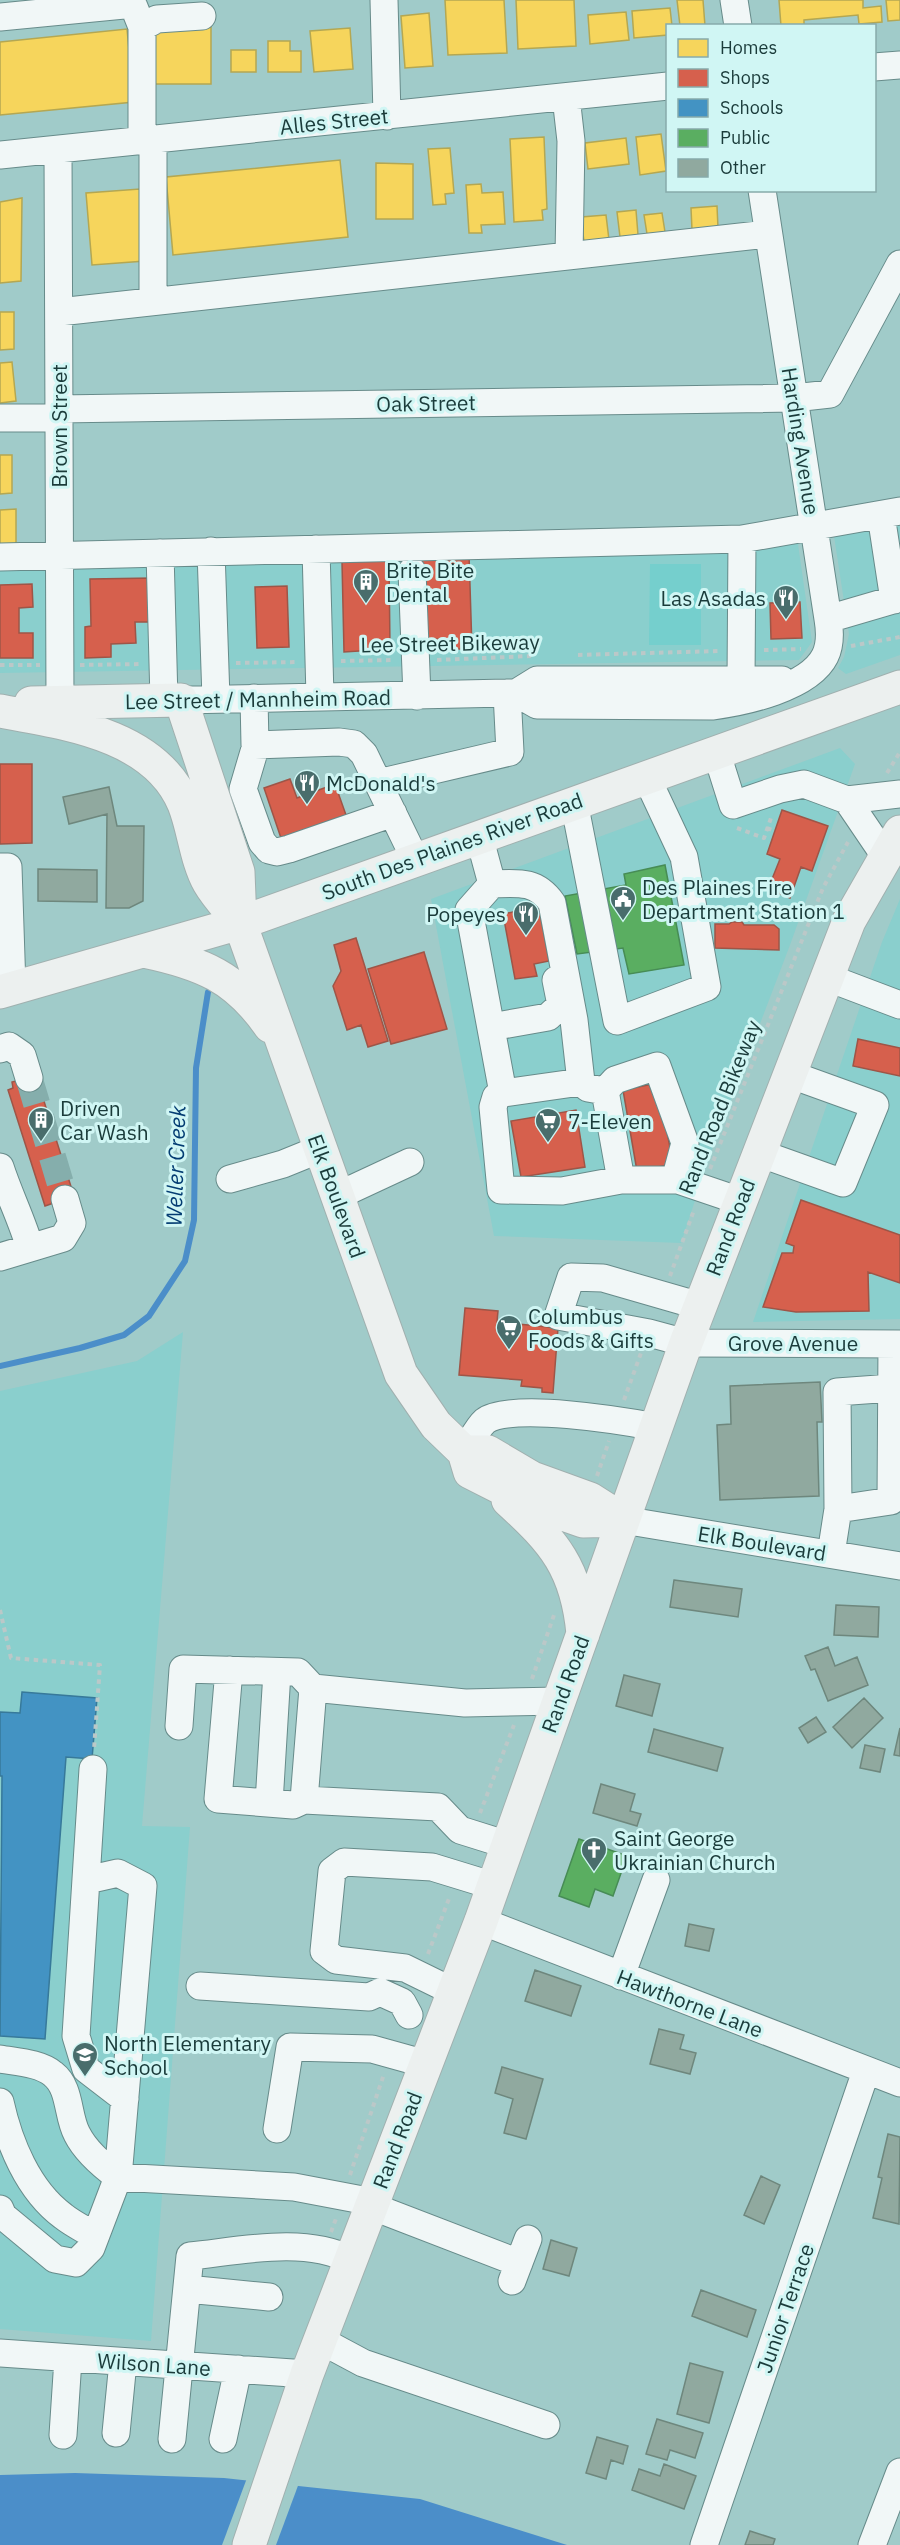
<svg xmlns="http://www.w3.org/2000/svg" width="900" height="2545" font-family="'IBM Plex Sans',sans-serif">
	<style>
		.built { fill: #8acfcd }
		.green { fill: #75cfcd }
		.water { fill: #4b8ec9 }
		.pier { fill: #a0cbc9 }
		.homes { fill: #f6d55c; stroke: #b4a752; stroke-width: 1.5 }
		.shops { fill: #d6604d; stroke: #9e5547; stroke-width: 1.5 }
		.schools { fill: #4393c3; stroke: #37799a; stroke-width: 1.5 }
		.public { fill: #5aae61; stroke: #478c55; stroke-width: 1.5 }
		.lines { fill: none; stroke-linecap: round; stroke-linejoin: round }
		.stream { stroke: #4b8ec9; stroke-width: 6 }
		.building { fill: #90a99f; stroke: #6e877d; stroke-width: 1.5 }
		.minor-tunnel { stroke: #85aeac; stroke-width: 27; stroke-dasharray: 27 14; stroke-linecap: butt }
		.minor-casing { stroke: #678b8a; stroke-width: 29 }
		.major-casing { stroke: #a0b0af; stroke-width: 35 }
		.path { stroke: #bbc8c8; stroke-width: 4; stroke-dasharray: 4.5 4.5; stroke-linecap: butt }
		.minor { stroke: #f1f7f7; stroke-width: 27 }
		.major { stroke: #ecf0ef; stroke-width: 33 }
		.labels { text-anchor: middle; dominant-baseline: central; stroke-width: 6; stroke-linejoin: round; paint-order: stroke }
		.street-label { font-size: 21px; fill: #1a3b3a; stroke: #d0f6f4 }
		.poi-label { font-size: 21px; fill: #1a3b3a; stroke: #d0f6f4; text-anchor: start }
		.water-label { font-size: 22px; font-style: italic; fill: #033c72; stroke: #d0f6f4 }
	</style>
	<rect width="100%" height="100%" fill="#a0cbc9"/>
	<path class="built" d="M900,521V655L846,674L838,668L844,657L849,634L834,536Z
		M798,544L812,642L799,660L0,673V565Z
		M840,748L855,764L790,945L710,1155L681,1243L494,1236L431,899Z
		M900,899V1319L753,1322L882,942Z
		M183,1332L142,1826L190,1827L151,2341L0,2329V1391L137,1361Z"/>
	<path class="green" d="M650,564H701V645H649Z"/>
	<path class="water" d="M75,2473L224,2478L420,2499L567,2545H0V2475Z"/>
	<path class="pier" d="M247,2478L299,2483L276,2545H222Z"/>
	<path class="homes" d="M445,0H504L507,53L448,55Z
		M516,0H574L576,46L518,49Z
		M677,0H703L705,26H680Z
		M779,0H863V8L881,6L882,22L859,24L858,15L804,20V26H781Z
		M886,0H900V20L888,21Z
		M670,8L672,26H668V35L634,38L632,11Z
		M626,12L629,40L590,44L588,15Z
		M429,13L433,66L405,68L401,16Z
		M154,25H211V84H153Z
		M350,28L353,69L314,72L310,31Z
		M127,29L134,102L0,115V42Z
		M268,41H290V51H301V72H268Z
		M231,50H256V72H231Z
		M661,134L666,171L640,175L636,137Z
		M544,137L547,209L542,210L543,220L514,222L510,139Z
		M626,138L629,164L588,169L585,143Z
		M450,148L454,193L445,194L446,204L433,205L428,149Z
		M340,160L348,237L173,255L166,177Z
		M376,163L413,164V219H376Z
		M481,184L482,193L503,192L505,224L481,225L482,233H469L466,185Z
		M140,189L145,261L92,265L86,193Z
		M22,198L21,281L0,283V202Z
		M717,206L718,228L692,230L691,208Z
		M636,210L638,235L620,237L617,212Z
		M662,213L665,232L647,234L644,215Z
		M606,215L609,240L584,242L581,217Z
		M0,312H14V349L0,350Z
		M12,362L16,401L0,403V363Z
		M0,455H12V493L0,494Z
		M16,509V547H0V510Z"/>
	<path class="shops" d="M422,554H469L472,649H454V639H425Z
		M389,561L390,649L344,652L342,562Z
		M153,578L154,622H135L136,643L111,644V657L85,658V627L91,626L90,579Z
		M32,584L33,607L19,608V633H33V658H0V585Z
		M287,586L289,647L257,648L255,587Z
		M800,602L802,638L771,639L770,603Z
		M0,764H32V843L0,844Z
		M290,779L297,798L335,784L346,815L281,838L264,788Z
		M782,810L828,826L812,871L801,867L790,898L768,889L780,859L767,854Z
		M539,907L549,961L534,964L537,976L515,979L503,914Z
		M732,922H742L744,925H774L779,929V950L715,948V924H729Z
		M356,938L388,1041L368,1047L361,1025L347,1030L333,986L341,971L334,945Z
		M424,952L447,1029L391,1044L368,969Z
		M858,1039L900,1048V1076L853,1066Z
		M36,1076L74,1196L45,1206L8,1090L13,1088L12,1082Z
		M658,1083L673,1164L637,1171L623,1090Z
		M576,1110L585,1167L521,1177L511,1121Z
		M801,1200L900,1235V1283L868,1272L869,1311L796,1312L763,1307L782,1253H793L794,1246L786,1243Z
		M465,1308L498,1311L497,1322L558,1328L553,1393L542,1392V1388L521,1386L522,1380L459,1375Z"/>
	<path class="schools" d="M22,1692L97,1698L92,1759L66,1757L45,2039L0,2036L2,1776H0V1712L20,1713Z"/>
	<path class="public" d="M665,865L684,965L629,974L623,948L577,954L565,896L626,885L624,874Z
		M579,1839L627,1856L613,1896L595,1889L589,1907L559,1896Z"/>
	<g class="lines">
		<path class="stream" d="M0,1366L80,1348L124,1335L149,1316L185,1261L194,1220L196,1068L208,992"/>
	</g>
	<path class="building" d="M109,787L117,826H144L143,901L129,908H106L107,814L69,824L63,797Z
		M38,869L97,870V902L38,901Z
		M820,1382L822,1422H817L819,1496L720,1500L717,1425L731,1424L730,1386Z
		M674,1580L742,1589L738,1617L670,1607Z
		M836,1605L879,1607L878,1637L834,1635Z
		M828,1647L835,1666L857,1657L868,1685L828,1701L815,1669L811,1670L805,1656Z
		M624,1675L660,1684L652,1716L616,1706Z
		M864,1698L883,1718L852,1748L833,1727Z
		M816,1717L826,1732L808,1743L799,1728Z
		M900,1728V1756L894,1755Z
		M654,1729L723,1748L717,1771L648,1752Z
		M865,1745L885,1749L880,1772L860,1768Z
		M601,1784L635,1794L630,1811L641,1814L637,1826L593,1813Z
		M689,1924L714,1929L709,1951L685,1946Z
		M535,1970L581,1986L571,2016L525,2001Z
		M659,2029L684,2035L680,2049L696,2053L690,2074L650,2064Z
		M502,2067L543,2079L526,2139L504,2133L513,2099L495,2093Z
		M888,2134L900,2137L899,2224L873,2218L882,2178L878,2177Z
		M761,2176L780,2185L764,2224L744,2215Z
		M551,2240L577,2248L569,2276L543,2269Z
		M701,2290L756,2310L747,2337L692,2316Z
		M690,2363L723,2372L709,2423L677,2414Z
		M657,2419L703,2433L695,2458L670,2450L667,2460L646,2454Z
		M597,2437L628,2446L623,2464L611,2460L606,2479L586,2473Z
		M664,2464L696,2476L684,2509L632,2490L639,2469L660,2476Z
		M750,2531L775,2539L773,2545H745Z"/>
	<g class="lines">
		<path class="minor-tunnel" d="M29,1078L65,1199"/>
		<defs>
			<path id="minor" d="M384,0L387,116
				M734,0L738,26
				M0,17L124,5L134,7L142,27V141
				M142,27L157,19L202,16
				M874,67L900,65
				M566,97L571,141L569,256
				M153,140V301
				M58,150L60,702
				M0,155L668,86
				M59,312L768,234
				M59,409L794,398L830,394L900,264
				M0,418H59
				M881,515L894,600
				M316,549L320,697
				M211,551L216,699
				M160,553L164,700
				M0,557L742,539L900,511
				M412,571L417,696
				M828,619L900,598
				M741,681L742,539
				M516,693L537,680H782
				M254,698L255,745L339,742L354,744L364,754L415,859
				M181,700L507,693H516L537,705L712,706C744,702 809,688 825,656C831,644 830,631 828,619L762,190
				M256,745L243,789L262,842L269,850L277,852L289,849L393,813
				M716,751L733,805L780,789L804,784L847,800L900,794
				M378,783L510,752L507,693
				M847,800L885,856
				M574,802L617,1021L707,987L684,857L646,776
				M479,836L492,884
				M0,867H8L12,988
				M826,977L900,1005
				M491,1027L548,1017L561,1005L556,980
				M0,1049L9,1046L22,1055L29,1078
				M605,1091L615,1080L657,1066L685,1143L675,1180
				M503,1093L469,910L492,884C518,883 536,880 552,903L574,1020L581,1082L588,1088L605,1091L621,1180L562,1191L501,1190L493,1107L496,1097L503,1093L581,1082
				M759,1153L843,1183L875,1105L789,1074
				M0,1167C9,1195 22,1220 30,1248
				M230,1179L283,1164L320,1149
				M621,1180H678L740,1201
				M337,1196L410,1162
				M0,1257L63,1238L72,1223L65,1199
				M700,1306L603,1278L571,1277L558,1316L649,1333L686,1343L900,1344
				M464,1452C470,1443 477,1428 485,1421C510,1402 624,1421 656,1427
				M838,1509L837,1392L892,1388
				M623,1520L900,1566
				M831,1554L838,1509L891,1501L892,1344
				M229,1670L218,1799L293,1805L304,1800L438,1807L460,1830L508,1845
				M179,1726L183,1669L298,1672L313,1688
				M93,1769L76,2036L86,2069L125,2099
				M304,1800L313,1688L465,1703L559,1701
				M269,1803L277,1672
				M481,1921L900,2083
				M621,1976L656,1880
				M200,1986L369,1997L380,1992L402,2002L409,2015
				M454,1992L405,1968L336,1960L324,1951L332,1871L344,1862L432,1867L494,1886
				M0,2059C17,2062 40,2063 53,2074C71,2088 67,2116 77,2134C85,2150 103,2166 118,2177L294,2187L373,2202
				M0,2102C9,2143 28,2190 63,2216C73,2224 84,2229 95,2236
				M277,2129L290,2047L372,2049L426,2064
				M371,2206L519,2263
				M0,2209L3,2216L55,2259L76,2263L91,2248L118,2177L143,1886L118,1873L87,1880
				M512,2281L528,2239
				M187,2289L269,2297
				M320,2340L363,2363L546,2425
				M0,2353L307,2374
				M116,2433L123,2362
				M63,2435L68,2359
				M172,2439L190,2256C240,2251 304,2236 351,2260
				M223,2439L238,2369
				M704,2545L866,2071
				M872,2545L900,2472"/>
			<path id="major" d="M31,703L181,700L238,872L240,923
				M0,711C64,723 155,734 184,804C194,829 196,860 209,883C217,897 230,910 240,923L401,1374L436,1425L464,1452L470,1472L529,1502L583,1521L623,1520
				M144,951C202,963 236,977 270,1026
				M0,992L240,923L900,687
				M464,1452H488L532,1478L590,1499L623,1520
				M508,1500C554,1542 577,1568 583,1634
				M249,2545L307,2374L481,1921L686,1343L849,921L900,832"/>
		</defs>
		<use href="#minor" class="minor-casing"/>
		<use href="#major" class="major-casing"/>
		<path class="path" d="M851,646L900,637
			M764,650L801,649
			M578,655L720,651
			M437,660L531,656
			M341,661L394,660
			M236,663L298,662
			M0,665H40
			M80,665L142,664
			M887,773L900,752
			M737,828L764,838L771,818L768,817
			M767,828L775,831
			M710,1169L823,888L848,842
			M670,1276L694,1210
			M624,1400L641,1353
			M597,1476L609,1441
			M0,1610L11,1658L100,1665L94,1749
			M532,1679L554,1615
			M480,1813L514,1725
			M428,1954L450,1896
			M350,2175L384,2074
			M331,2232L337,2216"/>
		<use href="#minor" class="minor"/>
		<use href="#major" class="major"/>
	</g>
	<defs>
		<symbol id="building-pin" viewBox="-11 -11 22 30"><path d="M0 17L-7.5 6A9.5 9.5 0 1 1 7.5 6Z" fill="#496d6c" stroke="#d0f6f4"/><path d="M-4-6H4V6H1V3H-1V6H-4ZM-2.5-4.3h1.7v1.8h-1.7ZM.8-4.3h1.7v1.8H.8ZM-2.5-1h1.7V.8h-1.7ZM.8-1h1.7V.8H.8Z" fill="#fff"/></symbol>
		<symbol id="restaurant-pin" viewBox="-11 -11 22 30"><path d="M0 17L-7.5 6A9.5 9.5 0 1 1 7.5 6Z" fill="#496d6c" stroke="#d0f6f4"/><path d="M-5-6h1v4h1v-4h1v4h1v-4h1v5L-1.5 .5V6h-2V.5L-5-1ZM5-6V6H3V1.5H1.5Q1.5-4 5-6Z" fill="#fff"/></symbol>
		<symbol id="civic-pin" viewBox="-11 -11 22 30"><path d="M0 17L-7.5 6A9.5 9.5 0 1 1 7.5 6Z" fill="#496d6c" stroke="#d0f6f4"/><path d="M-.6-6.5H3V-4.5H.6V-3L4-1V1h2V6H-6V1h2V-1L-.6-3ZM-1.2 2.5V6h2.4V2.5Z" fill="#fff"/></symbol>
		<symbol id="supermarket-pin" viewBox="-11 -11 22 30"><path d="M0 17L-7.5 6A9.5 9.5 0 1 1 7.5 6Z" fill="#496d6c" stroke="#d0f6f4"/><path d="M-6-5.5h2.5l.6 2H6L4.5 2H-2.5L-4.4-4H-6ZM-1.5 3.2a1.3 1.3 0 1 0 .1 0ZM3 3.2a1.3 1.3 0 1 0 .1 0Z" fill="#fff"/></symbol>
		<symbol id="church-pin" viewBox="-11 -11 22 30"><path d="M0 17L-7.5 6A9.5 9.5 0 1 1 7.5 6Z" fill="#496d6c" stroke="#d0f6f4"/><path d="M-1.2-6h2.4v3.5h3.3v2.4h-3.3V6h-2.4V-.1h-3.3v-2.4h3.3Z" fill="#fff"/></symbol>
		<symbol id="school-pin" viewBox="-11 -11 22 30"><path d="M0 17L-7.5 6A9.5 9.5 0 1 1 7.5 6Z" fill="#496d6c" stroke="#d0f6f4"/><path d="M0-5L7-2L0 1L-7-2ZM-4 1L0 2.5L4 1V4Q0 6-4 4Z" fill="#fff"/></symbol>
	</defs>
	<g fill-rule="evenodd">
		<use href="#building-pin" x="351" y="567" width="30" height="40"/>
		<use href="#restaurant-pin" x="771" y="583" width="30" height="40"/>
		<use href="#restaurant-pin" x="292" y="768" width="30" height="40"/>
		<use href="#civic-pin" x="608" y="884" width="30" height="40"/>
		<use href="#restaurant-pin" x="511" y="899" width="30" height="40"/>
		<use href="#building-pin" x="26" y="1105" width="30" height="40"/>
		<use href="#supermarket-pin" x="533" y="1106" width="30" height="40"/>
		<use href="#supermarket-pin" x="494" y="1313" width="30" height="40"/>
		<use href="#church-pin" x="579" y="1835" width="30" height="40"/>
		<use href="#school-pin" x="70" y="2040" width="30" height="40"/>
	</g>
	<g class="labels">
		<g class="street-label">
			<text transform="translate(334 121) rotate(-6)">Alles Street</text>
			<text transform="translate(426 403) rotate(-1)">Oak Street</text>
			<text transform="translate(59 426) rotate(-90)">Brown Street</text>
			<text transform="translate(801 441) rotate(81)">Harding Avenue</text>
			<text transform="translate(450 643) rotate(-1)">Lee Street Bikeway</text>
			<text transform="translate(258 699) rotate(-1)">Lee Street / Mannheim Road</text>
			<text transform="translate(452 846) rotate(-20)">South Des Plaines River Road</text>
			<text transform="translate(719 1107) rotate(-68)">Rand Road Bikeway</text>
			<text transform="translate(337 1196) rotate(70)">Elk Boulevard</text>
			<text transform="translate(730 1227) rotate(-69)">Rand Road</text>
			<text x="793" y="1343">Grove Avenue</text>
			<text transform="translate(762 1543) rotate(9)">Elk Boulevard</text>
			<text transform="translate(565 1684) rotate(-70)">Rand Road</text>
			<text transform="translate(690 2003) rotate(21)">Hawthorne Lane</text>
			<text transform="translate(397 2140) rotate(-69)">Rand Road</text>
			<text transform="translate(785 2308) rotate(-71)">Junior Terrace</text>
			<text transform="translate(154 2364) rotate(4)">Wilson Lane</text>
		</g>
		<g class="poi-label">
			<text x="386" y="570">Brite Bite<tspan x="386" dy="24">Dental</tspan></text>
			<text x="766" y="598" text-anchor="end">Las Asadas</text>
			<text x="326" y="783">McDonald's</text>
			<text x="642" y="887">Des Plaines Fire<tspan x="642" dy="24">Department Station 1</tspan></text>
			<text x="506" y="914" text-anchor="end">Popeyes</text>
			<text x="60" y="1108">Driven<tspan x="60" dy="24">Car Wash</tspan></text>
			<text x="568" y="1121">7-Eleven</text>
			<text x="528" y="1316">Columbus<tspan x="528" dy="24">Foods &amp; Gifts</tspan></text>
			<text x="614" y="1838">Saint George<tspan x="614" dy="24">Ukrainian Church</tspan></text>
			<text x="104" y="2043">North Elementary<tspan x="104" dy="24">School</tspan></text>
		</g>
		<g class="water-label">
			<text transform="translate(175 1166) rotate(-88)">Weller Creek</text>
		</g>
	</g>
	<rect x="666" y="24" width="210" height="168" fill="#d0f6f4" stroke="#87abaa" stroke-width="1.5"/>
	<rect x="678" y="39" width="30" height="18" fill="#f6d55c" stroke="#87abaa" stroke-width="1.5"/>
	<text x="720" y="54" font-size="18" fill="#1a3b3a">Homes</text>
	<rect x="678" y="69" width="30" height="18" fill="#d6604d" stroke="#87abaa" stroke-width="1.5"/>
	<text x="720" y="84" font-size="18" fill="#1a3b3a">Shops</text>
	<rect x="678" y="99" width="30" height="18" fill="#4393c3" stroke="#87abaa" stroke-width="1.5"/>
	<text x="720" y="114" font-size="18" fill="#1a3b3a">Schools</text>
	<rect x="678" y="129" width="30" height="18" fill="#5aae61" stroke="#87abaa" stroke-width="1.5"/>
	<text x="720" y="144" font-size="18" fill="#1a3b3a">Public</text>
	<rect x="678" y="159" width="30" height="18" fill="#90a99f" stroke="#87abaa" stroke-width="1.5"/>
	<text x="720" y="174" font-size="18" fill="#1a3b3a">Other</text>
</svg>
